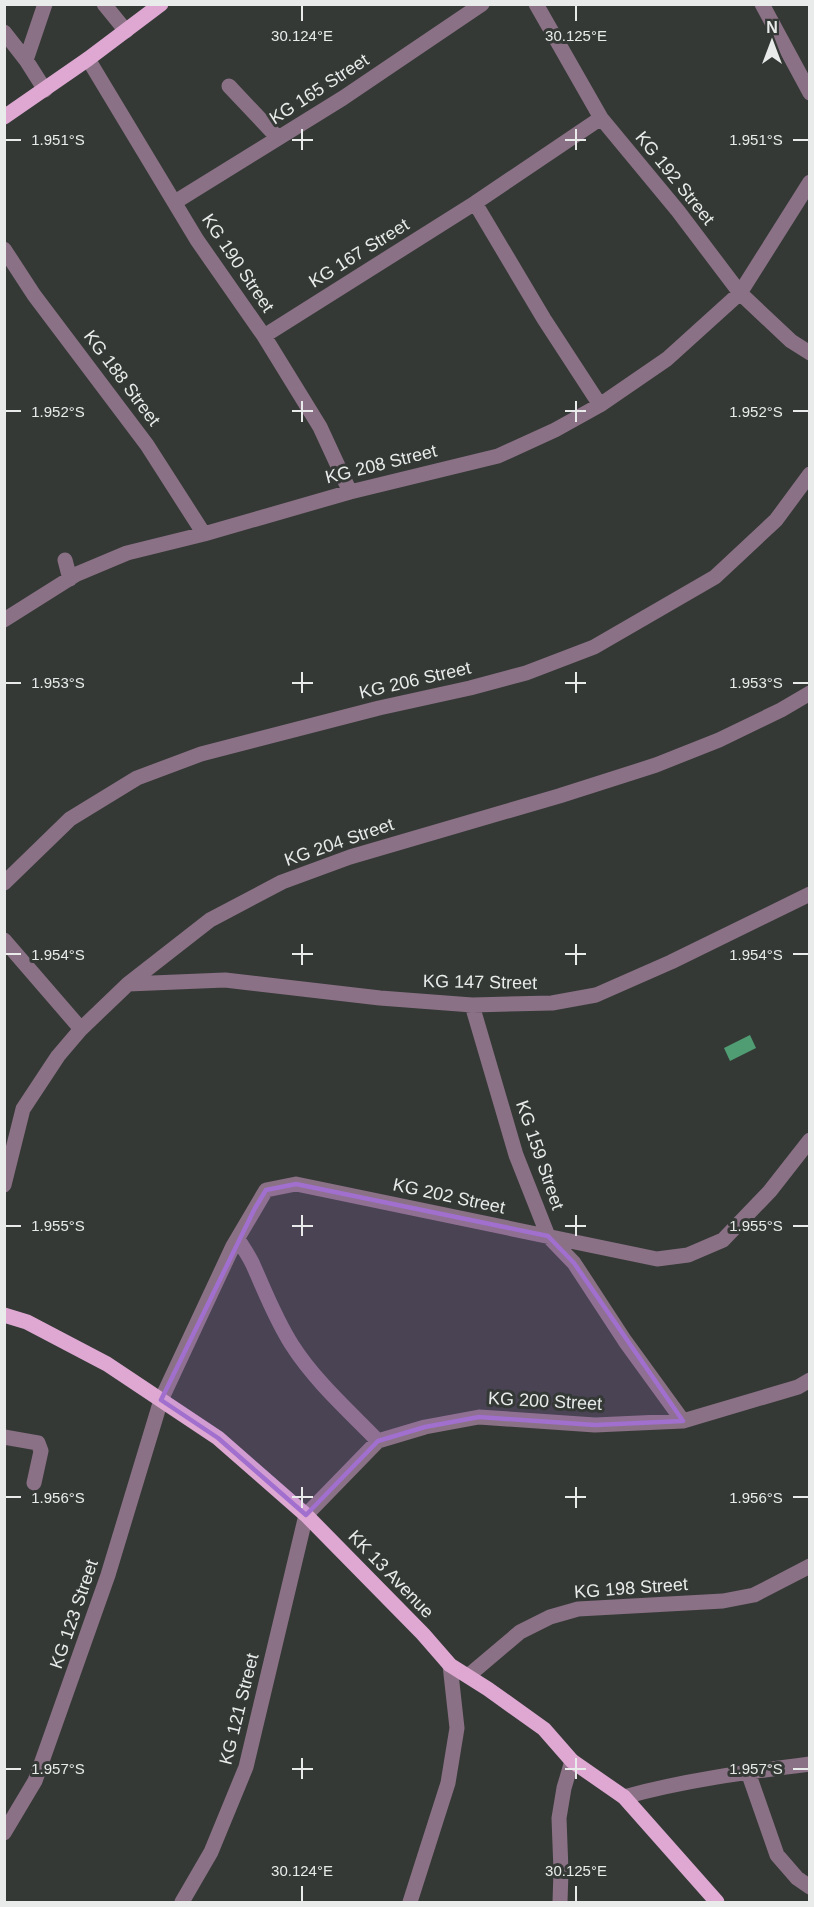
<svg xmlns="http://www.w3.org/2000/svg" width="814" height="1907" font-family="Arial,sans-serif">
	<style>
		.water { fill: #509d74 }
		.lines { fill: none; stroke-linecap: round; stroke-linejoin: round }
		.minor { stroke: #8b7185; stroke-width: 15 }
		.major { stroke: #dea8d2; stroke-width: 15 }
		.marked { fill: #a16fce; fill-opacity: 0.2; stroke: #a16fce; stroke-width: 4.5; stroke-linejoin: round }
		.ticks { fill: none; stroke: #e8ebe9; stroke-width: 2 }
		.labels { text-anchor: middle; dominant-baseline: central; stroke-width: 6; stroke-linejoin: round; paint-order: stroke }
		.street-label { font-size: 18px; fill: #e8ebe9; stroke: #343936 }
		.ticks-label { font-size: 15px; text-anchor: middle; fill: #e8ebe9; stroke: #343936; stroke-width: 6; stroke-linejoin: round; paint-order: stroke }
	</style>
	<rect width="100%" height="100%" fill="#343936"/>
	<path class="water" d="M750,1035L756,1048L730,1061L724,1048Z"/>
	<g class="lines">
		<path class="minor" d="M104,4L126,31
			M536,4L601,118L678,211L740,293L791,341L810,353
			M762,4L810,93
			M4,32L26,60L45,90
			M88,59L197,240L264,336L320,427L350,492
			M26,60L45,4
			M229,86L278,138
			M175,202L343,98L482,4
			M475,203L544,319L600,405
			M4,249L34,295L147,445L204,534
			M264,336L475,203L601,118
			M65,560L70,579
			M4,620L77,574L127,553L204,534L350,492L498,456L555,430L600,405L667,359L740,293L810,182
			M4,883L70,819L137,778L201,754L379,708L470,688L526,673L594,647L715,577L776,520L810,474
			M4,940L81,1029
			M128,984L225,980L380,998L472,1005L552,1003L596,995L671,962L810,894
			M472,1005L516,1155L548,1236L574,1263L625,1341L683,1421
			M4,1185L23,1109L58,1056L81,1029L128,984L210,920L282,882L350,857L559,796L656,765L719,740L781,710L810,693
			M238,1239C243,1248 250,1257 254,1267C266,1294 276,1320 292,1345C315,1381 348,1410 378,1441
			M4,1437L38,1443L41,1451L34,1483
			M468,1676L520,1632L550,1617L578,1609L723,1601L754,1595L810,1566
			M748,1772L777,1855L797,1878L810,1887
			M624,1797C685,1780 747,1772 810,1764
			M4,1833L35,1781L108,1575L161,1400L233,1246L266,1190L296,1184L657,1259L688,1255L723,1240L770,1191L810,1140
			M182,1902L211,1852L246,1767L306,1515L378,1441L425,1427L479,1417L595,1425L683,1421L798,1387L810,1380
			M410,1902L448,1783L457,1728L450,1665
			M560,1902L561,1871L559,1818L564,1788L572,1761"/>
		<path class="major" d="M4,117L88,59L161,4
			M4,1315L27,1322L107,1364L218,1438L306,1515L423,1634L450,1665L488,1689L544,1729L572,1761L624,1797L717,1902"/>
	</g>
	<path class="marked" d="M296,1184L548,1236L574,1263L683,1421L595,1425L479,1417L425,1427L378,1441L306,1515L218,1438L161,1400L255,1208L266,1190Z"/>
	<path class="ticks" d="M302,6V21M576,6V21M302,129V150M576,129V150M6,140H21M292,140H313M565,140H586M793,140H808M302,401V422M576,401V422M6,411H21M292,411H313M565,411H586M793,411H808M302,672V693M576,672V693M6,683H21M292,683H313M565,683H586M793,683H808M302,944V965M576,944V965M6,954H21M292,954H313M565,954H586M793,954H808M302,1215V1236M576,1215V1236M6,1226H21M292,1226H313M565,1226H586M793,1226H808M302,1487V1508M576,1487V1508M6,1497H21M292,1497H313M565,1497H586M793,1497H808M302,1758V1779M576,1758V1779M6,1769H21M292,1769H313M565,1769H586M793,1769H808M302,1886V1901M576,1886V1901"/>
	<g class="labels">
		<g class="street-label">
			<text transform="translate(319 89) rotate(-33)">KG 165 Street</text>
			<text transform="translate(675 178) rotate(51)">KG 192 Street</text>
			<text transform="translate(359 253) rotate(-32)">KG 167 Street</text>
			<text transform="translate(238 263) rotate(56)">KG 190 Street</text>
			<text transform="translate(122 378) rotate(53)">KG 188 Street</text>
			<text transform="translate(381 464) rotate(-14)">KG 208 Street</text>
			<text transform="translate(415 680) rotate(-13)">KG 206 Street</text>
			<text transform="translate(339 842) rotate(-19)">KG 204 Street</text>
			<text transform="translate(480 982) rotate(1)">KG 147 Street</text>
			<text transform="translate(540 1155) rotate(71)">KG 159 Street</text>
			<text transform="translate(449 1196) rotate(12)">KG 202 Street</text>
			<text transform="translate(545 1401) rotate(3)">KG 200 Street</text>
			<text transform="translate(391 1574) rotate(46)">KK 13 Avenue</text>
			<text transform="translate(631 1588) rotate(-4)">KG 198 Street</text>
			<text transform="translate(74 1614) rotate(-71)">KG 123 Street</text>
			<text transform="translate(239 1709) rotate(-76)">KG 121 Street</text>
		</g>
	</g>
	<g class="ticks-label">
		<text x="302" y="41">30.124°E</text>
		<text x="576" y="41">30.125°E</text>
		<text x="58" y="145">1.951°S</text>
		<text x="756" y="145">1.951°S</text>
		<text x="58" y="417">1.952°S</text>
		<text x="756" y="417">1.952°S</text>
		<text x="58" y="688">1.953°S</text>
		<text x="756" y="688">1.953°S</text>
		<text x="58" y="960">1.954°S</text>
		<text x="756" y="960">1.954°S</text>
		<text x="58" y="1231">1.955°S</text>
		<text x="756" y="1231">1.955°S</text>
		<text x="58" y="1503">1.956°S</text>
		<text x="756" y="1503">1.956°S</text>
		<text x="58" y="1774">1.957°S</text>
		<text x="756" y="1774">1.957°S</text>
		<text x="302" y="1876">30.124°E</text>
		<text x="576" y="1876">30.125°E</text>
	</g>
	<rect width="814" height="1907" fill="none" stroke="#e8ebe9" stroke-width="12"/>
	<g transform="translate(772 42)" stroke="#343936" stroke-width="4.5" paint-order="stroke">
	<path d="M0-4.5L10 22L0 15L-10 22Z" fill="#e8ebe9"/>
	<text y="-9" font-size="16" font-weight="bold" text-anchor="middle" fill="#e8ebe9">N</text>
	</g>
</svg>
